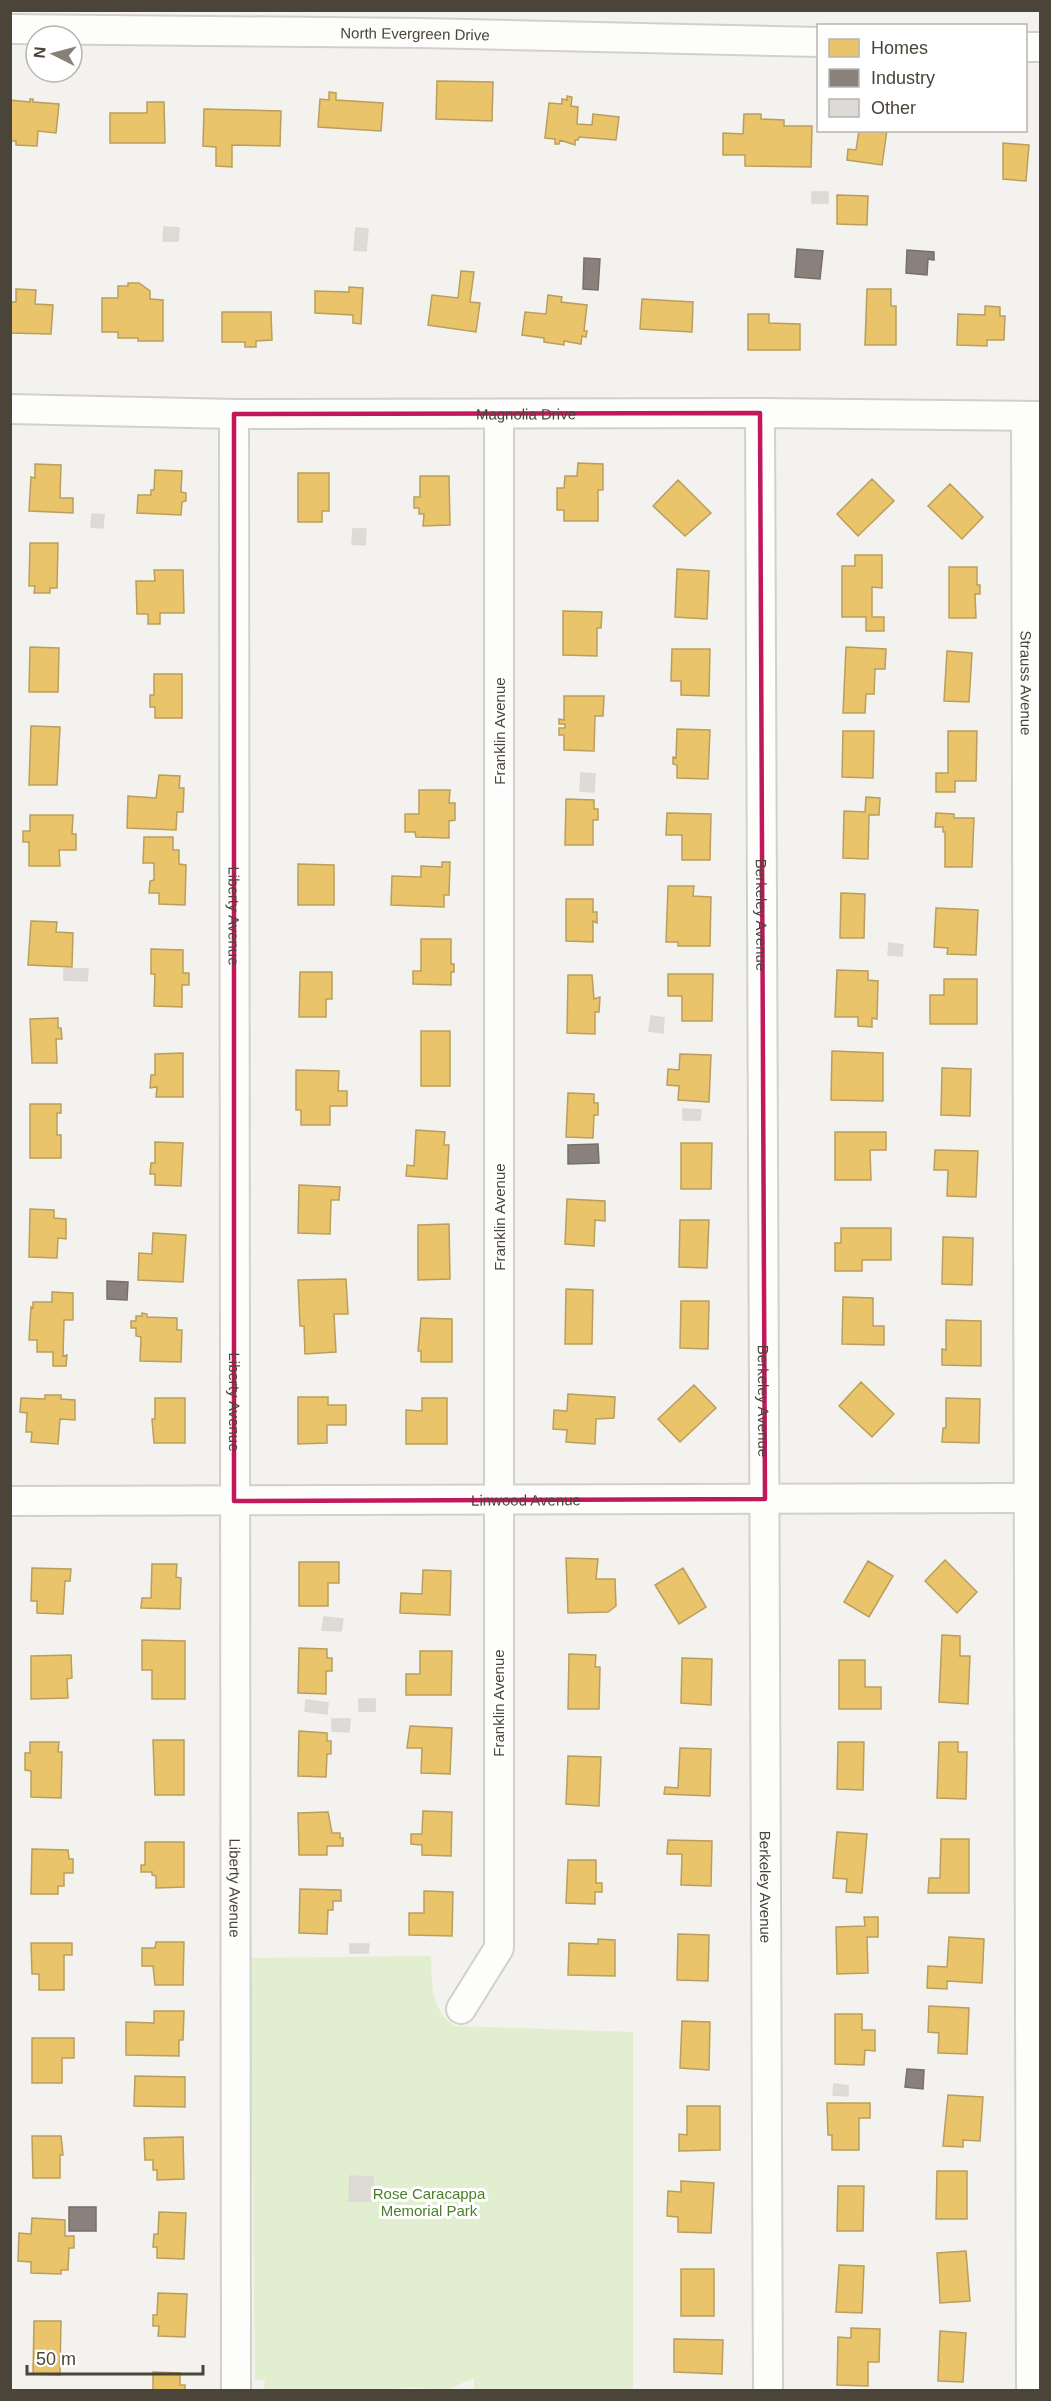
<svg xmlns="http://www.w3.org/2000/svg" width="1051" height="2401" font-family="Helvetica,sans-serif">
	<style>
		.green { fill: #e1eecf }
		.homes { fill: #e9c46a; stroke: #ba9e5b; stroke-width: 1.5 }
		.industry { fill: #8a817c; stroke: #776f68; stroke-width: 1.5 }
		.building { fill: #dedbd6; stroke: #dcd9d4; stroke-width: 1.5 }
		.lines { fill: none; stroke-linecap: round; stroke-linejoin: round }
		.minor-casing { stroke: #d2d0cb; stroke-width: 32 }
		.minor { stroke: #fdfdfc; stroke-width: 28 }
		.marked { fill: none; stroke: #c2185b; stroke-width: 4.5; stroke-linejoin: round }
		.labels { text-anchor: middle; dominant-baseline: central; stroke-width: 6; stroke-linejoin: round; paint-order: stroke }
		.street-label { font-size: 15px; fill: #4b4439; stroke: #fff }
		.park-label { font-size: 15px; fill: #4a7f2a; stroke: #fff }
	</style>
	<rect width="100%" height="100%" fill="#f4f2ee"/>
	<path class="green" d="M431,1956C432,1983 430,2010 455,2026L633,2032V2390H474V2378L446,2390L408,2387L384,2390H263L265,2380H255L250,1958Z"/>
	<path class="homes" d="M437,81L493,82L492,121L436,119Z
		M329,92L336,93V100L383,103L381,131L318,127L320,99L329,100Z
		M567,96L572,97L571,106L578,107L577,124L592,125L593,114L619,117L616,140L579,137L578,140H575V145L560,140L559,144H555V139L545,138L549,103L562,104V99L567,100Z
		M30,99H33V102L59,104L56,133L38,131L37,146L16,145V141H10V100L30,102Z
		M147,102H164L165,143H110V113H147Z
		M204,109L281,111L280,146L232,145V167L216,166V147L203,146Z
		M744,114H761V119L784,120V126H812L811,167L745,166V155H723V133L743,134Z
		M859,130H887L882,165L847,160L848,149L856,150Z
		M1003,143L1029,145L1026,181L1003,179Z
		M837,195L868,196L867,225L837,224Z
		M461,271L474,272L470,302L480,303L476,332L428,325L432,295L458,298Z
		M128,283H139L150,291V299L163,300V341H138V338H118V332H102V298H118V286H128Z
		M349,287L363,288L361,324L353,323V315L315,313V291L349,292Z
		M16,289L36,290L35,304L53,305L51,334L10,333V302H16Z
		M867,289H891V306H896V345H865Z
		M548,295L562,297L561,302L587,305L584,331H587L586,337L582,336L581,344L564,341V345L544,342V338L522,335L525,312L546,314Z
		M642,299L693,302L692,332L640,329Z
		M985,306L1000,307V316H1005L1004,340H987V346L957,345L958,314L985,315Z
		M222,312H271L272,340L256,341V347H245V342H222Z
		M748,314H769V323L800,324V350H748Z
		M578,463L603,464V490H598V521H564V510H557V488H564L565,476H577Z
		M35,464L61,465L60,498H73V513L29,511L31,477L35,478Z
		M155,470L182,471L181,492L186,493V501L182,502L181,515L137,513L138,495H151V490H154Z
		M298,473H329V511H322V522H298Z
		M420,476H449L450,525L423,526L424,514H419V508H414V497H420Z
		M872,479L894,501L858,536L837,514Z
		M678,480L711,513L685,536L653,506Z
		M950,484L983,517L962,539L928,506Z
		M30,543H58L57,588H50V593H34L35,586H29Z
		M855,555H882V588L872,587V617H884V631H866V617H842V566H855Z
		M949,567H977V585H980V594H975L976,618H949Z
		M677,569L709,571L707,619L675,617Z
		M154,570H183L184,613H160V624H148V614H137L136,581H155Z
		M563,611L602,612L601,628H597V656L563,655Z
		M30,647L59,648L58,692H29Z
		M846,647L886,649L885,669H875L874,694H866L865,713H843Z
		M672,649H710L709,696L681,695V681H671Z
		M947,651L972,653L969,702L944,701Z
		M154,674H182V718H155V707H150V695H154Z
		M564,696H604L603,716H595L594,751L564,750V735H559V728H565V724H559V719L564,720Z
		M31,726L60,727L57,785H29Z
		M677,729L710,730L708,779L677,778V765L673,764V757L676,758Z
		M843,731H874L873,778L842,777Z
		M948,731H977L976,781H955V792H936V773H948Z
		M159,775L180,776L179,788H184L183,812H177L176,830L127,828L128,796L156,798Z
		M419,790H450L449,803H455V820L449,821V838L416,837L415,832H405V814H419Z
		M866,797L880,798L879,815H869L868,859L843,858L844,811L865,812Z
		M566,799L594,800V809H598V820H593V845H565Z
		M667,813L711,814L710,860H682V835H666Z
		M936,813L954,814V818H974L972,867H945V832H943V827H935Z
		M30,815H73L72,834H76V850H59L60,866H29V842H23V831H30Z
		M144,837H173V850H179V864L186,865L185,905L159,904V893H149L150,881L154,880V863H143Z
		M442,862H450L449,895H444V907L391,905L392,876L421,877V866L442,867Z
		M298,864L334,865V905H298Z
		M668,886H694L693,896L711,897L710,946H678V942H666Z
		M841,893L865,894L864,938H840Z
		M566,899H593V912H597V923L593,921V942L566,941Z
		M936,908L978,910L976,955L947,954L948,948L934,947Z
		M31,921L57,922L56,932L73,933L72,967L28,965Z
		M421,939H451V964H454V972H451V985L413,984V971H421Z
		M151,949L183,950V973H189V985H182V1007L154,1006L155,974H151Z
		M837,970L868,971V980L878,981L877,1019L872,1018V1027L858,1026V1017H835Z
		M300,972H332V999H326V1017H299Z
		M668,974H713L712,1021H682V996H668Z
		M568,975H592L594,999L600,997L599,1012H595V1034L567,1033Z
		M944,979H977V1024H930V995H944Z
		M58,1018V1028H61L62,1039H56L57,1063H32L30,1019Z
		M421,1031H450V1086H421Z
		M832,1051L883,1053V1101L831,1100Z
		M183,1053V1097H156L157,1087L150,1088L151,1075H155V1054Z
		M680,1054L711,1055L709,1102L678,1100L679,1086L667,1085L668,1069L679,1070Z
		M942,1068L971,1069L970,1116L941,1115Z
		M296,1070L339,1071L338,1091H347V1106H330V1125H301V1110H296Z
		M568,1093L594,1094V1103H598V1115H594L593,1138L566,1137Z
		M30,1104H61V1113H57V1135H61V1158H30Z
		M416,1130L445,1132L444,1145H449L447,1179L406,1176L407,1165L414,1166Z
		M835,1132H886V1150H870L871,1180H835Z
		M155,1142L183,1143L181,1186L155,1185V1174H150L151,1163H155Z
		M681,1143H712L711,1189H681Z
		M935,1150L978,1151L976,1197L947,1196L948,1170H934Z
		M299,1185L340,1187L339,1200H331L330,1234L298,1233Z
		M567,1199L605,1201V1221L595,1220L594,1246L565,1244Z
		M30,1209L54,1210V1218L66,1219V1239L58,1238L57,1258L29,1257Z
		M680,1220H709L707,1268L679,1267Z
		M449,1224L450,1279L418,1280V1225Z
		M841,1228H891V1260H862V1271H835V1243H841Z
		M153,1233L186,1235L183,1282L138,1280L139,1253L152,1254Z
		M943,1237L973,1238L972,1285L942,1284Z
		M346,1279L348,1314H334L336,1352L305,1354L304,1326H300L298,1280Z
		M566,1289L593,1290L592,1344H565Z
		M52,1292L73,1293V1320H64L63,1356L67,1355L66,1366H53V1352H37V1340H29L31,1307L33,1308V1302H52Z
		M843,1297L873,1298V1326H884V1345L842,1344Z
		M681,1301H709L708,1349L680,1348Z
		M142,1313L147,1314V1317L177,1318V1330H182L181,1362L140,1361L141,1337L136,1336V1328H131V1321H136V1316H142Z
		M421,1318L452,1319V1362H421V1351H418Z
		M946,1320L981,1321V1366L942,1365V1349L946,1350Z
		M861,1382L894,1414L872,1437L839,1406Z
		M694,1385L716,1408L680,1442L658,1419Z
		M568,1394L615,1397L614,1418L596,1419L595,1444L566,1442L567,1430L553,1429L554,1410L567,1411Z
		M45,1395H61V1399L75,1400V1420L60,1419L58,1444L31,1442L32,1432H26L27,1413L20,1412L21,1398L45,1399Z
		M298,1397H328V1405H346V1425H327V1443L298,1444Z
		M155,1398H185V1443H154L152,1419H155Z
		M422,1398H447V1444H406V1410L422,1411Z
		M946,1398L980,1399L979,1443L942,1442L943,1428H946Z
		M566,1558L598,1559L596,1579H615L616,1606L608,1612L568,1613Z
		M945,1560L977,1592L957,1613L925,1581Z
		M868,1561L893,1576L869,1617L844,1602Z
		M299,1562H339V1583H328V1606H299Z
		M152,1564H177L176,1577L181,1578L180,1609L141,1608L142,1598H151Z
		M32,1568L71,1569L70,1581H65L63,1614L37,1613V1601H31Z
		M683,1568L706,1607L679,1624L655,1585Z
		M423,1570L451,1571L450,1615L400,1613L401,1593L422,1594Z
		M942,1635L960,1636V1656H970L968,1704L939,1702Z
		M142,1640L185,1641V1699H152V1670H142Z
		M299,1648L327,1649V1658H332V1671H326V1694L298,1693Z
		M420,1651H452L451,1695H406V1674H420Z
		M569,1654L596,1655L595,1667H600L599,1709H568Z
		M71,1655L72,1678L67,1679L68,1698L31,1699V1656Z
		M682,1658L712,1659L711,1705L681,1703Z
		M839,1660H865V1687H881V1709H839Z
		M410,1726L452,1728L450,1774L421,1773L422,1748H407Z
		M299,1731L327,1733V1741H331V1754H327L326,1777L298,1776Z
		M153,1740H184V1795H155Z
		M30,1742H59L58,1752H62L61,1798L31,1797V1771L25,1770V1753H30Z
		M838,1742H864L863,1790L837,1789Z
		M939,1742H958V1752H967L966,1799L937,1798Z
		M680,1748L711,1749L710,1796L664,1794L665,1787L678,1788Z
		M568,1756L601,1757L599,1806L566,1804Z
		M423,1811L452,1812L451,1856L422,1855V1845L411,1844V1834H422Z
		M328,1812L332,1833H340V1838H343V1846H327V1855H299L298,1813Z
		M837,1832L867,1834L862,1893L846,1892L847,1879L833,1878Z
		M941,1839H969V1893H928L929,1878H940Z
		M668,1840L712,1841L711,1886L681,1885L682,1854H667Z
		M145,1842H184V1887L156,1888V1876L152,1875V1872H141V1865H145Z
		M32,1849L68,1850L69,1859H73V1873H64V1886H58V1894H31Z
		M568,1860H596V1883H602V1892H595V1904L566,1903Z
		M300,1889L341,1890V1901H333V1910H328L327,1934L299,1933Z
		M424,1891L453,1892L452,1936L409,1935V1913H424Z
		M864,1917H878V1937H867L868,1973L837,1974L836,1927L865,1926Z
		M678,1934L709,1935L708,1981L677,1980Z
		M949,1937L984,1939L982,1983L947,1981V1989L927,1988L928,1966L947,1967Z
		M598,1939L615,1940V1976L568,1975L569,1943L598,1944Z
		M156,1942H184L183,1985H155L153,1966H142V1948H155Z
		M31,1943H72V1955H64V1990H39V1974H32Z
		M929,2006L969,2008L967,2054L938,2053L939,2033L928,2032Z
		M154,2011H184L183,2040H179V2056L126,2055V2022L154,2023Z
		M835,2014H862V2030H875V2051L865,2050L864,2065L835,2064Z
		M682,2021L710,2022L709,2070L680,2068Z
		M32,2038H74V2058H62V2083H32Z
		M135,2076L185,2077V2107L134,2106Z
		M948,2095L983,2097L980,2141L963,2140V2147L943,2146Z
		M827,2103H870V2118H859V2150H832V2135H828Z
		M687,2106H720V2150L679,2151V2134L687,2135Z
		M32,2136H61L63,2155H60V2178H33Z
		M183,2137L184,2179L157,2180V2170H153V2160H145L144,2138Z
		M937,2171H967V2219H936Z
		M681,2181L714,2183L711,2233L678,2232V2217L667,2216L668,2191L681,2192Z
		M838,2186H864L863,2231H837Z
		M159,2212L186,2213L184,2259L157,2258V2247H153L154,2234H158Z
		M32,2218L65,2220V2236H74V2248H69L68,2270H61V2274L31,2273V2262L18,2261L19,2233L31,2234Z
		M966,2251L970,2301L940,2303L937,2253Z
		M839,2265L864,2266L862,2313L836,2312Z
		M681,2269H714V2316H681Z
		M158,2293L187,2294L185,2337L158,2336L159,2326H153V2315H157Z
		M34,2321H61L60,2375L33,2374Z
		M851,2328L880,2329L879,2362H868V2386L837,2385L838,2337L851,2338Z
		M940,2331L966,2333L963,2382L938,2381Z
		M674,2339L723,2340L722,2374L674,2372Z
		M153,2372L180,2373V2385H185V2390H153Z"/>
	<path class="industry" d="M797,249L823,251L820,279L795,277Z
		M907,250L934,252V260L928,259L927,275L906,273Z
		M584,258L600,259L598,290L583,289Z
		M598,1144L599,1163L568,1164V1145Z
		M107,1281L128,1282L127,1300L107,1299Z
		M907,2069L924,2070L923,2089L905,2087Z
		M69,2207H96V2231H69Z"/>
	<path class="building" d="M812,192H828V203H812Z
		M164,227L179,228L178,241H163Z
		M356,228L368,229L366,251L354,250Z
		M92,514L104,515L103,528L91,527Z
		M353,529H366L365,545L352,544Z
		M581,773L595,774L594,792L580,791Z
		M889,943L903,945L902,956L888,955Z
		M64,969H88L87,981L64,980Z
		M651,1016L664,1018L663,1033L649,1031Z
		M683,1109L701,1110L700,1120H683Z
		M324,1617L343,1619L341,1631L322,1630Z
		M359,1699H375V1711H359Z
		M306,1700L328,1703L327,1714L305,1711Z
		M332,1719H350L349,1732L332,1731Z
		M350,1944H369L368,1953H350Z
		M834,2084L848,2086V2096L833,2095Z
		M350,2176L373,2177V2201H349Z"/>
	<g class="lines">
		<defs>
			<g id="minor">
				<path id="s1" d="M10,29L421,33L818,42"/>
				<path d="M1026,47H1040"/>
				<path id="s2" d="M10,409L234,414L760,413L1040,416"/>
				<path id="s3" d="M760,413L768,2390"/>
				<path id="s4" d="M234,414L236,2390"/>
				<path id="s5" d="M1026,416L1031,2390"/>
				<path id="s6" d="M10,1501L1040,1498"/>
				<path d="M461,2009L499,1948V415"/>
			</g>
		</defs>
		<use href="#minor" class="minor-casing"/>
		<use href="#minor" class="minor"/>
	</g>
	<path class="marked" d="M760,413L765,1499L234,1501V414Z"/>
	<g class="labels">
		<g class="street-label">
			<text stroke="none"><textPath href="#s1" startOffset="405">North Evergreen Drive</textPath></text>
			<text stroke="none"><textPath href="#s2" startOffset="516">Magnolia Drive</textPath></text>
			<text stroke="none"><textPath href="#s5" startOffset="267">Strauss Avenue</textPath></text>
			<text transform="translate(499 731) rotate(-90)">Franklin Avenue</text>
			<text stroke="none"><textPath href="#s4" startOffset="502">Liberty Avenue</textPath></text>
			<text stroke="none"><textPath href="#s3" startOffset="502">Berkeley Avenue</textPath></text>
			<text transform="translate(499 1217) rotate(-90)">Franklin Avenue</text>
			<text stroke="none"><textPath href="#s4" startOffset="988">Liberty Avenue</textPath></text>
			<text stroke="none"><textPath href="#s3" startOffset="988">Berkeley Avenue</textPath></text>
			<text stroke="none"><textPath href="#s6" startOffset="516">Linwood Avenue</textPath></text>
			<text transform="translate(498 1703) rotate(-90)">Franklin Avenue</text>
			<text stroke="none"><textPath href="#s4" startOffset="1474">Liberty Avenue</textPath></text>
			<text stroke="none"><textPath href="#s3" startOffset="1474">Berkeley Avenue</textPath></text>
		</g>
		<g class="park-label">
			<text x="429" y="2193">Rose Caracappa<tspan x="429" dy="17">Memorial Park</tspan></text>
		</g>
	</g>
	<rect width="1051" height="2401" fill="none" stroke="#4b4439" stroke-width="24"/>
	<rect x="817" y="24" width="210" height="108" fill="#ffffff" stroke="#b7b4b0" stroke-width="1.5"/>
	<rect x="829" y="39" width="30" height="18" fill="#e9c46a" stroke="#b7b4b0" stroke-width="1.5"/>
	<text x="871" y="54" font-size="18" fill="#4b4439">Homes</text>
	<rect x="829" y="69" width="30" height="18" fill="#8a817c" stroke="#b7b4b0" stroke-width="1.5"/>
	<text x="871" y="84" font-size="18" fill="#4b4439">Industry</text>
	<rect x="829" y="99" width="30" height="18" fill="#dedbd6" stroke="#b7b4b0" stroke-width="1.5"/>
	<text x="871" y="114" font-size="18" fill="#4b4439">Other</text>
	<g transform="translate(54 54) rotate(276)"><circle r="28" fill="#ffffff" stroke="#b7b4b0" stroke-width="1.5"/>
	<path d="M0-4.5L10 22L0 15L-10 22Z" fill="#868178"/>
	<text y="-9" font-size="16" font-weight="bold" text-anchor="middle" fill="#4b4439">N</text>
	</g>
	<path d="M27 2365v9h176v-9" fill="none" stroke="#4b4439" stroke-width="3"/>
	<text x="36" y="2365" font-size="18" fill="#4b4439" stroke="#ffffff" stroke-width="4.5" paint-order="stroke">50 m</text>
</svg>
